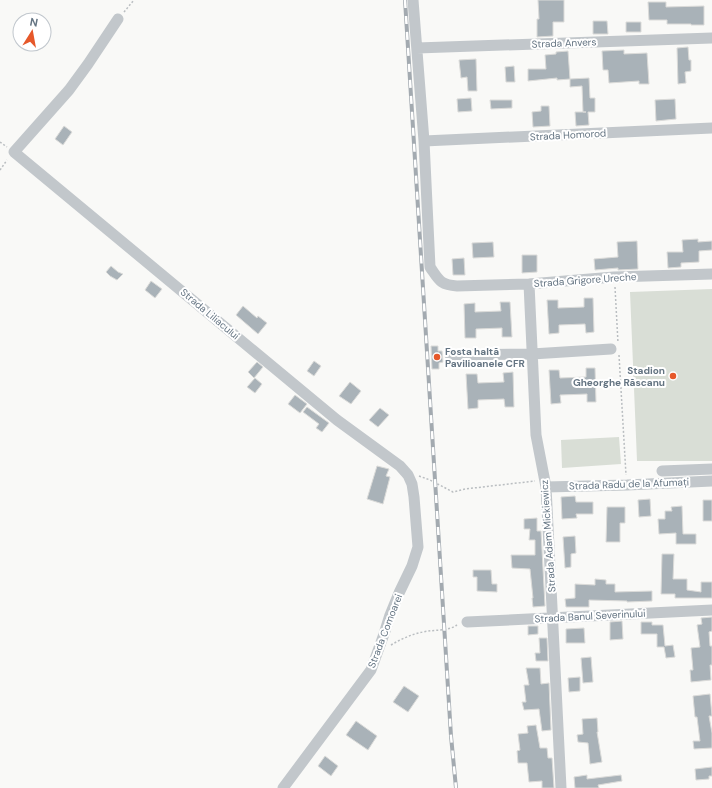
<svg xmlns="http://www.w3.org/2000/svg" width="712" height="788" font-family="'DM Sans',sans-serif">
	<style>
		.green { fill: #d9ded6 }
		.building { fill: #a9b2b8; stroke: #dbdbd9 }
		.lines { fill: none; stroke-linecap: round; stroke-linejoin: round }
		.path { stroke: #babec1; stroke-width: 1.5; stroke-dasharray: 2 2; stroke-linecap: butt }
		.minor { stroke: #c2c7cb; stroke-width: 11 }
		.rail-casing { stroke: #a3aab0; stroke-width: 4 }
		.rail { stroke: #fff; stroke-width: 2.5; stroke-dasharray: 8; stroke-linecap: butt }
		.poi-dot { fill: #e6582a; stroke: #fff; stroke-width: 1.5 }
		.labels { text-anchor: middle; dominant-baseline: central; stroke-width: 4; stroke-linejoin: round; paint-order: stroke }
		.street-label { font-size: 10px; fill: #647482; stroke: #fff }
		.poi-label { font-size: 10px; font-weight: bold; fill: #647482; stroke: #fff; text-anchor: start }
	</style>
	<rect width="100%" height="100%" fill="#f9f9f7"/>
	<path class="green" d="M712,289V461H637L630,292Z
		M619,437L621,464L562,468L561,440Z"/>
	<path class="building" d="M538,0H564V22H553V36L537,37V19H539Z
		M648,2H666V7L704,6V25H691V24H667V20H649Z
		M593,21H607L608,34H593Z
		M626,22H641V32H626Z
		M688,47L689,60H691V71L685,72L686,83L678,84L677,48Z
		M624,50V54L647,53L649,84H639V81L609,83L608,70H603L602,51Z
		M568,51L570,79L557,80V78L528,81V69H546L545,55L556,54V52Z
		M476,59L477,91H468L467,77L461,78L459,60Z
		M514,66L515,82H506L505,67Z
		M589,78L590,98H595V112H588L589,125L576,126L575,112H586H583L582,86L570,87V79Z
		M471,98L472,111L458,112L457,99Z
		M675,99L676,119L656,121L655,100Z
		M490,100H512V108L491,109Z
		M541,106H549L550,126L533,127L532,112L541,111Z
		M64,126L72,132L63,145L55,139Z
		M698,239V242L712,241V250L699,251V262L681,263V267L668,268L667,252H683L682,240Z
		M637,241L638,269L618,270V268L595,270L594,259L618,257L617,242Z
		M493,242L494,257L473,258L472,243Z
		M522,255H537V272L522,273Z
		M464,258L465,275H453L452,259Z
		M111,266L118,272L123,274L117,280L110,276L106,272Z
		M151,281L162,289L155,298L145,290Z
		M584,298H593L594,332L586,333L585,324L559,325V333L549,334L547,300H558V308L584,307Z
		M500,302H510L512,337H502V328L476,329V338H465L464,304L475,303V312L501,311Z
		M243,306L257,318L258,316L267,323L258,334L236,315Z
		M431,346H438V351H442L443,362L439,363V369H432Z
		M314,361L321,366L314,376L307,371Z
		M257,362L263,367L254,378L248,372Z
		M586,368H595L596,402H587V394L560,395L561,403L551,404L549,370H559L560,378L586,377Z
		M513,372L514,407H505L504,399L478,400V408L468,409L466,374H477L478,383L504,382L503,373Z
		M255,378L262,384L255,393L247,387Z
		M350,382L361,391L351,404L339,396Z
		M295,395L307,404L300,413L288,404Z
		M307,407L329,423L322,432L316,428L319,424L303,412Z
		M380,408L389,415L378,427L369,420Z
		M377,466L389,469L386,476L390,477L383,504L367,499Z
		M575,496L576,502H593V514H576L577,518L562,519L561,497Z
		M650,499L651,516L639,517L638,500Z
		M703,500H712V521H703Z
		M682,506L683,534H696V544H676V533L659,534L658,519H665V511H672L671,507Z
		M607,507H625V523H620V542H606Z
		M537,518V531H541L545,606L533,607L532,598H533L530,569L512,568L511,555H535V540H529L530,529H524V519Z
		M575,536L576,553L571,554V567L565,568L563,537Z
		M662,554H674L673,579H687V590L701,592V582H712V598H675V594H661Z
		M473,570H491L492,584H497V592L477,591V577H473Z
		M595,579L606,580V584H615V592L652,591V601L627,602V601L589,600V607H566L565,599L575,598V584L595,585Z
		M712,617V631L709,632L710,646H712V665H710L711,680L691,682L690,670H693L691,648L700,647L697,625L702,624L701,618Z
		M622,621L623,639L610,640V622Z
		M641,622H652V625H663L665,646L673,645L675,657L666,658L664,647H657V634H641Z
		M528,626H538V634L528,635Z
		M584,628L585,643H566V629Z
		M539,638H547L548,661H536L535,653H540Z
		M591,657L593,682L583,683L581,658Z
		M526,668H540L541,684L549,683L551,730L542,731L539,709L524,710L522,702H526L524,685H529Z
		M580,677V691L569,692L568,678Z
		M404,686L419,696L408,712L393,702Z
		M710,694L712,716H709L712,733V748L694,749L693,741H700L697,717H695L693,696Z
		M597,718L598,732H597L602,762L590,764L588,743L578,742L577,735L583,734L582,719Z
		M356,721L377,736L368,750L346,735Z
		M536,725L540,748H547L548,758H552L554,788H542V781L529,782L527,763H518L517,751L520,750L518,734L528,733L527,726Z
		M325,756L338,766L331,776L318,766Z
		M712,767V776H709V779L696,780L695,769Z
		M587,775V779L621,775L622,781L598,785L599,788H575L574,777Z"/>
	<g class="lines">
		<path class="path" d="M124,12L134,0
			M0,142L7,147
			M0,170L7,160
			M615,287L618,343
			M619,355L626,475
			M419,476L430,480L453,492L465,489L535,481
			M391,645C401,639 412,634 423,632C436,629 446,632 457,625"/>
		<path class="minor" d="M413,0L424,141L430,267C439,280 440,285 457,286L529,284L614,277L712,274
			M118,19L88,64L69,90L14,152L337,420L400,466L408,475L412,484L414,497L418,547L412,566L399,593L390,615L384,634L371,670L283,788
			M417,48L712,38
			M424,141L712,128
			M529,284L536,435L546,487L561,788
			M450,355L532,354L611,349
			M662,471L712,469
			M546,487L627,485L712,481
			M467,622L712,610"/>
		<defs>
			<path id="rail" d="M405,0L451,736L456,788"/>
		</defs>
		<use href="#rail" class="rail-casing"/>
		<use href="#rail" class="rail"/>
	</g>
	<g class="poi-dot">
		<circle cx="437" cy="357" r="4"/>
		<circle cx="673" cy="376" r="4"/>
	</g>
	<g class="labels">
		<g class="street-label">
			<text transform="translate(564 43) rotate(-2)">Strada Anvers</text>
			<text transform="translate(568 135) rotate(-3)">Strada Homorod</text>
			<text transform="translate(585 280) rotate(-4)">Strada Grigore Ureche</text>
			<text transform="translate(210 314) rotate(40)">Strada Liliacului</text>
			<text transform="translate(629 484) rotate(-2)">Strada Radu de la Afumați</text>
			<text transform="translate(548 536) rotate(-94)">Strada Adam Mickiewicz</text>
			<text transform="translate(590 616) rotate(-3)">Strada Banul Severinului</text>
			<text transform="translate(385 631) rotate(-69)">Strada Comoarei</text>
		</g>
		<g class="poi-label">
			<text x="445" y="351">Fosta haltă<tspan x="445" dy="12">Pavilioanele CFR</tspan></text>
			<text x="665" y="370" text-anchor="end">Stadion<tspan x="665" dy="12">Gheorghe Răscanu</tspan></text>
		</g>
	</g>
	<g transform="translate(32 32) rotate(11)"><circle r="19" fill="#ffffff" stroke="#c1c7cd"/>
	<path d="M0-3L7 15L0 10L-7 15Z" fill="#e6582a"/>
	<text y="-6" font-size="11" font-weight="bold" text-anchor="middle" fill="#647482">N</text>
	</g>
</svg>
